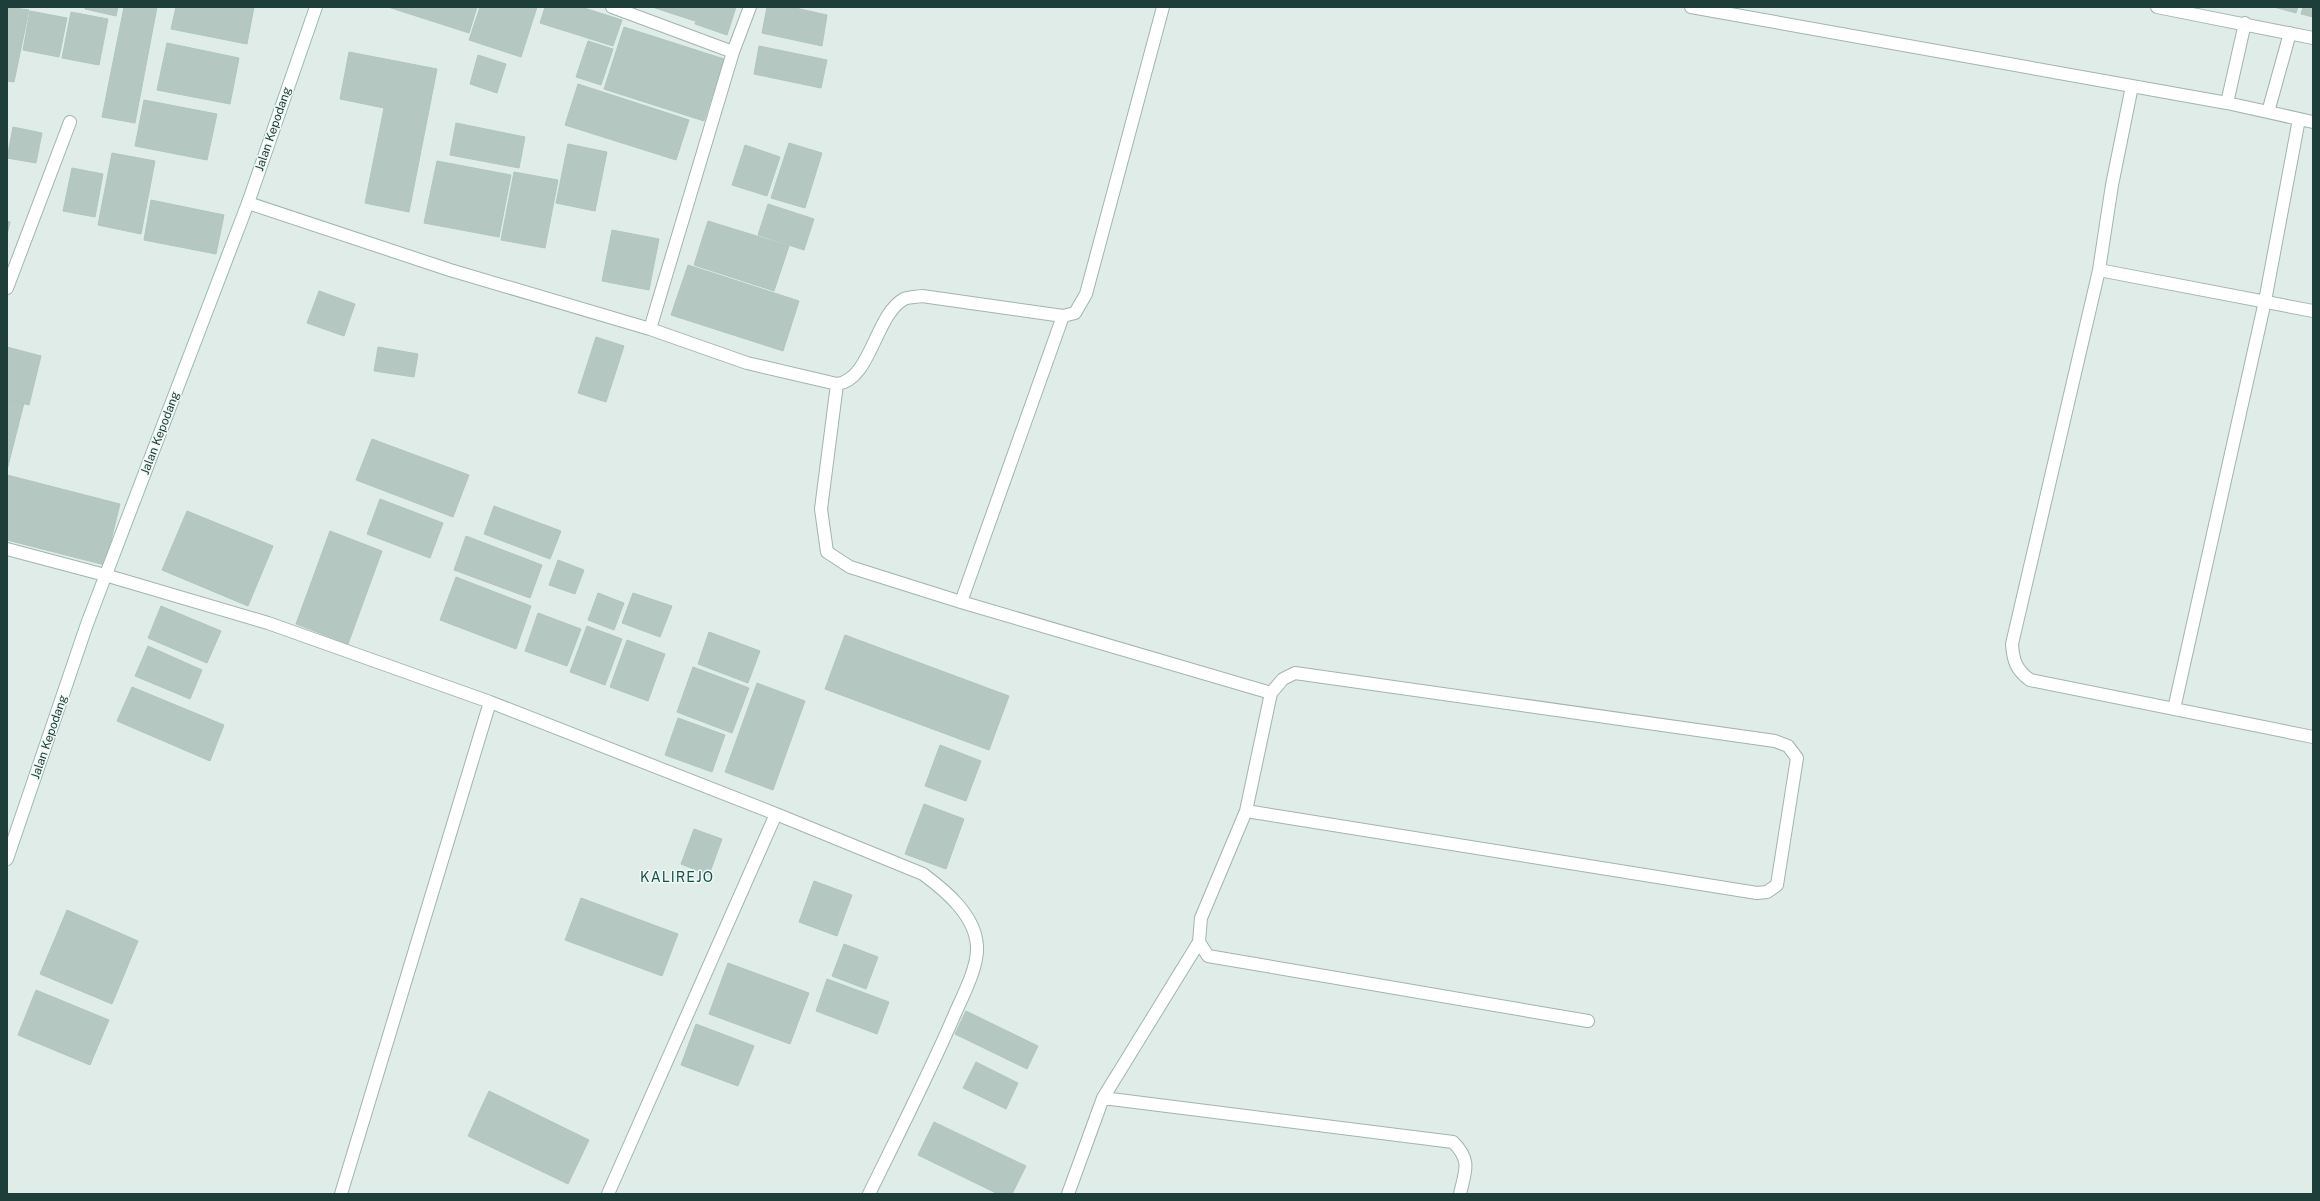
<svg xmlns="http://www.w3.org/2000/svg" width="2320" height="1201" font-family="'Public Sans',sans-serif">
	<style>
		.building { fill: #b4c7c1; stroke: #b1c6c0 }
		.lines { fill: none; stroke-linecap: round; stroke-linejoin: round }
		.street-casing { stroke: #a1b4b0; stroke-width: 14 }
		.secondary-casing { stroke: #9cb9b2; stroke-width: 14 }
		.street { stroke: #fff; stroke-width: 12 }
		.secondary { stroke: #fff; stroke-width: 12 }
		.labels { text-anchor: middle; dominant-baseline: central; stroke-width: 3; stroke-linejoin: round; paint-order: stroke }
		.street-label { font-size: 12px; fill: #1e3e39; stroke: #f0f8f5 }
		.quarter-label { font-size: 14px; letter-spacing: 1px; fill: #18514b; stroke: #f0f8f5 }
	</style>
	<rect width="100%" height="100%" fill="#dfece8"/>
	<path class="building" d="M7,7L29,10L14,82L7,81Z
		M85,7H118L116,16L85,9Z
		M124,7H157L135,123L102,117Z
		M176,7H254L247,44L171,29Z
		M388,7H477L469,33Z
		M480,7H537L521,57L469,40Z
		M545,7H581L622,20L613,46L540,23Z
		M652,7H699L695,21Z
		M700,7H736L727,35L695,24Z
		M767,7H791L827,15L822,46L762,33Z
		M2274,7H2298L2296,13Z
		M2303,7H2313V17L2301,14Z
		M30,11L67,18L59,57L23,50Z
		M71,12L108,19L99,65L62,58Z
		M624,27L724,59L704,121L604,89Z
		M588,41L613,49L601,85L576,77Z
		M167,43L239,58L230,104L157,90Z
		M759,46L827,60L821,88L754,74Z
		M349,52L437,69L409,212L365,203L384,108L340,99Z
		M478,55L506,64L497,93L470,84Z
		M578,84L689,120L676,160L565,125Z
		M144,100L217,114L207,160L135,146Z
		M456,123L525,137L519,168L450,155Z
		M13,127L42,133L36,163L7,158Z
		M789,143L822,153L805,208L771,198Z
		M568,144L607,152L595,211L556,203Z
		M745,145L780,157L767,196L732,185Z
		M112,153L155,161L141,234L98,225Z
		M437,161L511,175L499,237L424,223Z
		M72,168L103,174L95,217L63,211Z
		M514,172L558,180L545,248L501,240Z
		M151,200L224,215L216,254L144,240Z
		M768,204L814,219L804,250L758,235Z
		M7,221L10,222L7,235Z
		M708,221L789,246L774,291L694,265Z
		M612,230L659,239L649,290L602,281Z
		M688,265L799,301L783,351L671,315Z
		M319,291L355,304L344,336L307,323Z
		M596,337L624,346L606,402L578,393Z
		M7,347L41,356L29,405L7,399Z
		M378,347L418,354L414,377L374,371Z
		M7,399L24,403L7,470Z
		M372,439L469,475L453,517L356,480Z
		M7,475L120,504L105,565L7,540Z
		M380,499L443,523L430,558L367,534Z
		M494,506L561,531L550,559L484,534Z
		M187,511L273,546L248,606L162,570Z
		M330,531L382,551L348,644L296,624Z
		M466,536L542,565L530,598L454,570Z
		M558,560L584,570L575,594L549,585Z
		M456,577L531,606L516,649L440,620Z
		M598,593L624,603L614,630L588,620Z
		M633,593L672,606L660,637L622,623Z
		M161,606L221,631L207,663L148,638Z
		M538,613L581,629L567,666L525,651Z
		M587,626L622,639L605,685L570,672Z
		M709,632L760,651L748,683L698,664Z
		M845,635L1009,696L989,750L825,689Z
		M627,640L665,654L648,701L610,687Z
		M148,646L202,670L190,699L135,676Z
		M693,667L749,688L732,733L677,712Z
		M757,683L805,701L773,790L725,772Z
		M132,687L224,725L210,761L117,721Z
		M678,718L725,735L712,772L665,755Z
		M940,745L981,761L966,801L925,786Z
		M924,804L964,819L946,869L905,854Z
		M694,829L722,839L709,875L681,864Z
		M814,881L852,895L837,936L799,922Z
		M581,898L678,934L662,976L565,940Z
		M67,910L138,941L112,1004L40,974Z
		M844,944L878,957L866,989L832,976Z
		M728,963L809,993L790,1044L709,1014Z
		M827,979L889,1002L877,1034L816,1011Z
		M36,990L109,1020L90,1065L18,1035Z
		M966,1011L1038,1046L1027,1069L955,1034Z
		M696,1024L754,1046L738,1086L681,1065Z
		M976,1062L1018,1083L1006,1109L963,1088Z
		M489,1091L589,1140L568,1184L468,1136Z
		M934,1122L1026,1166L1012,1194H998L918,1155Z"/>
	<g class="lines">
		<defs>
			<path id="street" d="M612,7L733,52
				M1691,7L2227,103L2313,122
				M2157,7L2313,38
				M2132,86L2112,185L2099,270L2012,644C2013,660 2016,670 2030,680L2313,737
				M2227,103L2245,23
				M2268,112L2290,33
				M248,203L450,270L650,329L747,363L837,384C871,380 875,315 904,299C909,297 917,297 922,296L1063,316L1075,313L1086,294L1163,7
				M2099,270L2313,311
				M7,288L70,122
				M650,329L733,52L750,7
				M837,384L821,509L827,552L850,567L961,602L1271,693L1246,811L1201,918L1199,942L1208,956L1588,1021
				M7,549L105,575L268,623L490,702L776,814L923,874C946,891 976,916 977,947C978,968 962,997 954,1016C928,1076 898,1135 869,1194
				M961,602L1063,316
				M2174,709L2265,301L2299,119
				M1246,811L1757,893L1767,892L1777,885L1797,758L1788,746L1775,741L1295,673L1283,679L1271,693
				M1103,1098L1453,1142C1472,1161 1465,1171 1460,1194
				M341,1194L490,702
				M608,1194L776,814
				M1068,1194L1103,1098L1199,942"/>
			<path id="secondary" d="M7,859L87,624L248,203L316,7"/>
		</defs>
		<use href="#street" class="street-casing"/>
		<use href="#secondary" class="secondary-casing"/>
		<use href="#street" class="street"/>
		<use href="#secondary" class="secondary"/>
	</g>
	<g class="labels">
		<g class="street-label">
			<text transform="translate(273 129) rotate(-71)">Jalan Kepodang</text>
			<text transform="translate(160 433) rotate(-69)">Jalan Kepodang</text>
			<text transform="translate(49 737) rotate(-71)">Jalan Kepodang</text>
		</g>
		<g class="quarter-label">
			<text x="677" y="877">KALIREJO</text>
		</g>
	</g>
	<rect width="2320" height="1201" fill="none" stroke="#1e3e39" stroke-width="16"/>
</svg>
